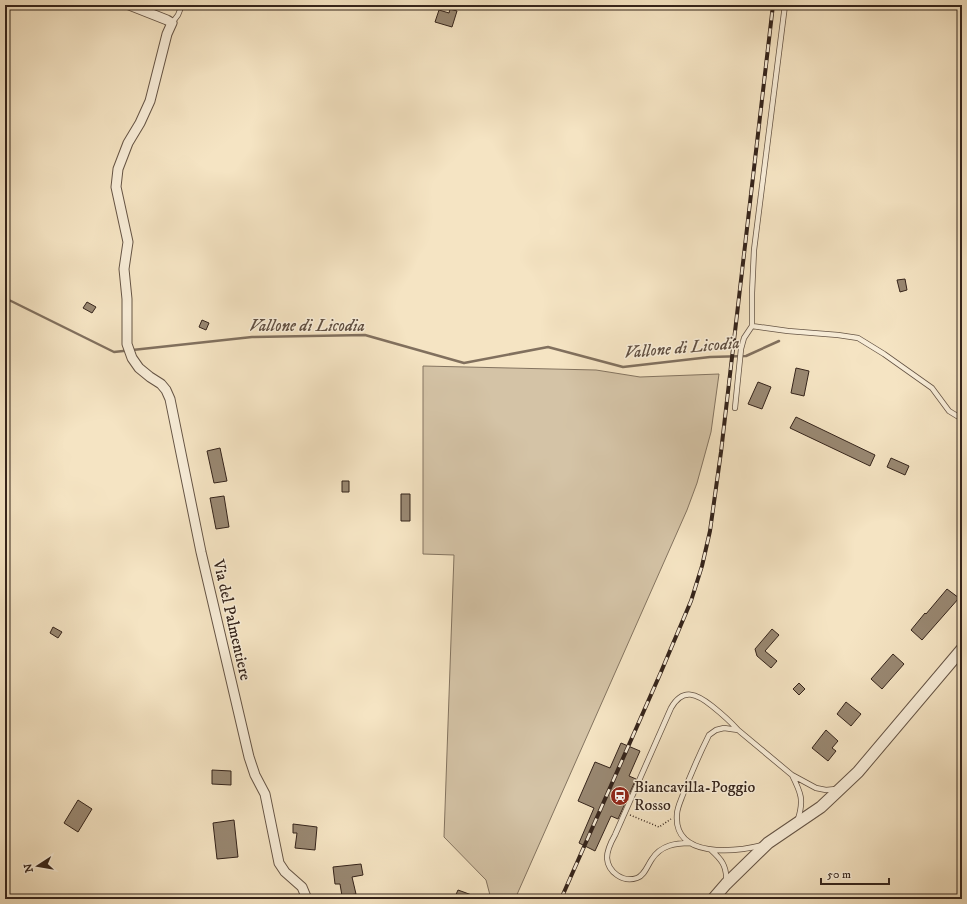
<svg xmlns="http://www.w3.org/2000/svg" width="967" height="904" font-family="'IM FELL DW Pica',serif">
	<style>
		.green { fill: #d4c3a6; stroke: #847460 }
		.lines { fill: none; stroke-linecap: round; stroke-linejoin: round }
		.stream { stroke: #81705e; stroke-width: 2.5 }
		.building { fill: #998872; stroke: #35241b }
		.service-casing { stroke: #655445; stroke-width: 6 }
		.minor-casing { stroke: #655445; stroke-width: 11 }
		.tertiary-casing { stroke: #655445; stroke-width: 13 }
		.path { stroke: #35241b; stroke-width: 1.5; stroke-dasharray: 1 2; stroke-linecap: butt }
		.service { stroke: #f8edd8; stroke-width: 4.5 }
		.minor { stroke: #f8edd8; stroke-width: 9 }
		.tertiary { stroke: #f8edd8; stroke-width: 11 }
		.rail-casing { stroke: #35241b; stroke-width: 4 }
		.rail { stroke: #f8edd8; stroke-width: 2.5; stroke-dasharray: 8; stroke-linecap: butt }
		.labels { text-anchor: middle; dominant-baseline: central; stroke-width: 3; stroke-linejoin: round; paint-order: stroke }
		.street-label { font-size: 16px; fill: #35241b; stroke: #f8edd8 }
		.poi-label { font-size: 16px; fill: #35241b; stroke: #f8edd8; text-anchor: start }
		.water-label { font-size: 17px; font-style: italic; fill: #615042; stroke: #f8edd8 }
	</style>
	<rect width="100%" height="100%" fill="#f5e4c3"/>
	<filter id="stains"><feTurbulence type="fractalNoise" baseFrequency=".005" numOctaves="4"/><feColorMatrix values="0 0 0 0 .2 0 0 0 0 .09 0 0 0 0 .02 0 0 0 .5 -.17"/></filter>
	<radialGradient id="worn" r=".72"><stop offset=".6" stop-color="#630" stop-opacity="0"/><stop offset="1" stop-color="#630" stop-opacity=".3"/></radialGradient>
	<path class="green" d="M423,366L596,370L640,377L719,374L711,432L697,483L687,510L515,899H491L486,880L444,837L454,555L423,554Z"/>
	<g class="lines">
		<path class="stream" d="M5,298L114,352L252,337L365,335L464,363L548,347L623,367L710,357L746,356L779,341"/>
	</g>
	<path class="building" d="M450,9L457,11L452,27L435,22L439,10L449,13Z
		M905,279L907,290L900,292L897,280Z
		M87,302L96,307L92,313L83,308Z
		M202,320L209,323L206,330L199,327Z
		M796,368L809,371L804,396L791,393Z
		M758,382L771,387L762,409L748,404Z
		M796,417L875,455L870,466L790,428Z
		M220,448L227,481L214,483L207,451Z
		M891,458L909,466L905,475L887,467Z
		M342,481H349V492H342Z
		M401,494H410V521H401Z
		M224,496L229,527L216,529L210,498Z
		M947,589L959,598L922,640L911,630L925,613L926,614Z
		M53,627L62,632L58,638L50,633Z
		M772,629L779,635L765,651L777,661L771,668L757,656L755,649Z
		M893,654L904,664L882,689L871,679Z
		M799,683L805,689L799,695L793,689Z
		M846,702L861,714L851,726L837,714Z
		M826,730L838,741L832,748L836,751L828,761L812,748Z
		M621,743L640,751L629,776L636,779L618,819L611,816L595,851L579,843L594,808L578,801L595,762L610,768Z
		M212,770L231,771V785L212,784Z
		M78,800L92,809L78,832L64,823Z
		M234,820L238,857L217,859L213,823Z
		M293,824L317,827L315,850L295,848L297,833H293Z
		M361,864L363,875L352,877L356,894L342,896L340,884H335L333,867Z
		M458,890L480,898V899H454Z"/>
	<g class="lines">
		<defs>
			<path id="service" d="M172,23L178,15L182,5
				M752,326V293L754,250L785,5
				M735,408L741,349L744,338L752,326L788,331L838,335L858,338L884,354L932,388L949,411L962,419
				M792,775C801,793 804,800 798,819
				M690,843C676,843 661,845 652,859C647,866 645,875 637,878C623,883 608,872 607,858C607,850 611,842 615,835L671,708C683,687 697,694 712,706C722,714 730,721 738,730
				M763,845C735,852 673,859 677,814C677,809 680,802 682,797C690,776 699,755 709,735L716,730L724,728L738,730L792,775L816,788L826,790L836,789
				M711,850C721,859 727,866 726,880"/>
			<path id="minor" d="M129,5L167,20L172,23L167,34L150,101L140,123L128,143L118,169L116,187L128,242L124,269L127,299V344L132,358L139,368L150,377L161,384L166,390L170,399L201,552L249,757L255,775L265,794L279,863L285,872L302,887L307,899"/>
			<path id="tertiary" d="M713,899L726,884L768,843L821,807L858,772L962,649"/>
		</defs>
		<use href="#service" class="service-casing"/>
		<use href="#minor" class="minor-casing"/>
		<use href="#tertiary" class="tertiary-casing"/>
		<path class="path" d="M630,815L659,827L671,819"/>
		<use href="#service" class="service"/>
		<use href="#minor" class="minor"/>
		<use href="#tertiary" class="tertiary"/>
		<defs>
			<path id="rail" d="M561,899L661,672L691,601L702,566L710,531L721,452L773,5"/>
		</defs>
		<use href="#rail" class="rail-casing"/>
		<use href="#rail" class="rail"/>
	</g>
	<defs>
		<symbol id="station-disc" viewBox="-11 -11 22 22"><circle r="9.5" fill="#8f2418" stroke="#f8edd8"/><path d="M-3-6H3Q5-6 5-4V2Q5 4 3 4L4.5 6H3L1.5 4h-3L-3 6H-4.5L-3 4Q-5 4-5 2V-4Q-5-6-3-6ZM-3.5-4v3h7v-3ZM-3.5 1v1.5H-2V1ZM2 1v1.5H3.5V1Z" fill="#fff"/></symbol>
	</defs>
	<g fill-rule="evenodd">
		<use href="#station-disc" x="609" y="785" width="22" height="22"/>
	</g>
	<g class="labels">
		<g class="street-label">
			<text transform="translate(232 620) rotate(77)">Via del Palmentiere</text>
		</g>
		<g class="poi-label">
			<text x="634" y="787">Biancavilla-Poggio<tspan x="634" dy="18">Rosso</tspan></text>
		</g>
		<g class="water-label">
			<text x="307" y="326">Vallone di Licodia</text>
			<text transform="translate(682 348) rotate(-5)">Vallone di Licodia</text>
		</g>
	</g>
	<rect width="967" height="904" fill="none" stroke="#f5e4c3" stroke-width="20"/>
	<rect x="6" y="6" width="955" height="892" fill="none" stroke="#35241b" stroke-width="2"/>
	<rect x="10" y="10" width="947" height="884" fill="none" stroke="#35241b"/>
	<g transform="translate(38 866) rotate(258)" stroke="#f8edd8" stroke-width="3" paint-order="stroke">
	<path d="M0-3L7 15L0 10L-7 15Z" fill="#35241b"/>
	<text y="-6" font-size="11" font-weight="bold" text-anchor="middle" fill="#35241b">N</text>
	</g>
	<path d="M821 878v6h68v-6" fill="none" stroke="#35241b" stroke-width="2"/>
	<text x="827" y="878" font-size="12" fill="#35241b" stroke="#f8edd8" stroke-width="3" paint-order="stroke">50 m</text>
	<rect width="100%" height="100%" filter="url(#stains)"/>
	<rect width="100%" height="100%" fill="url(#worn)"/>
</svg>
